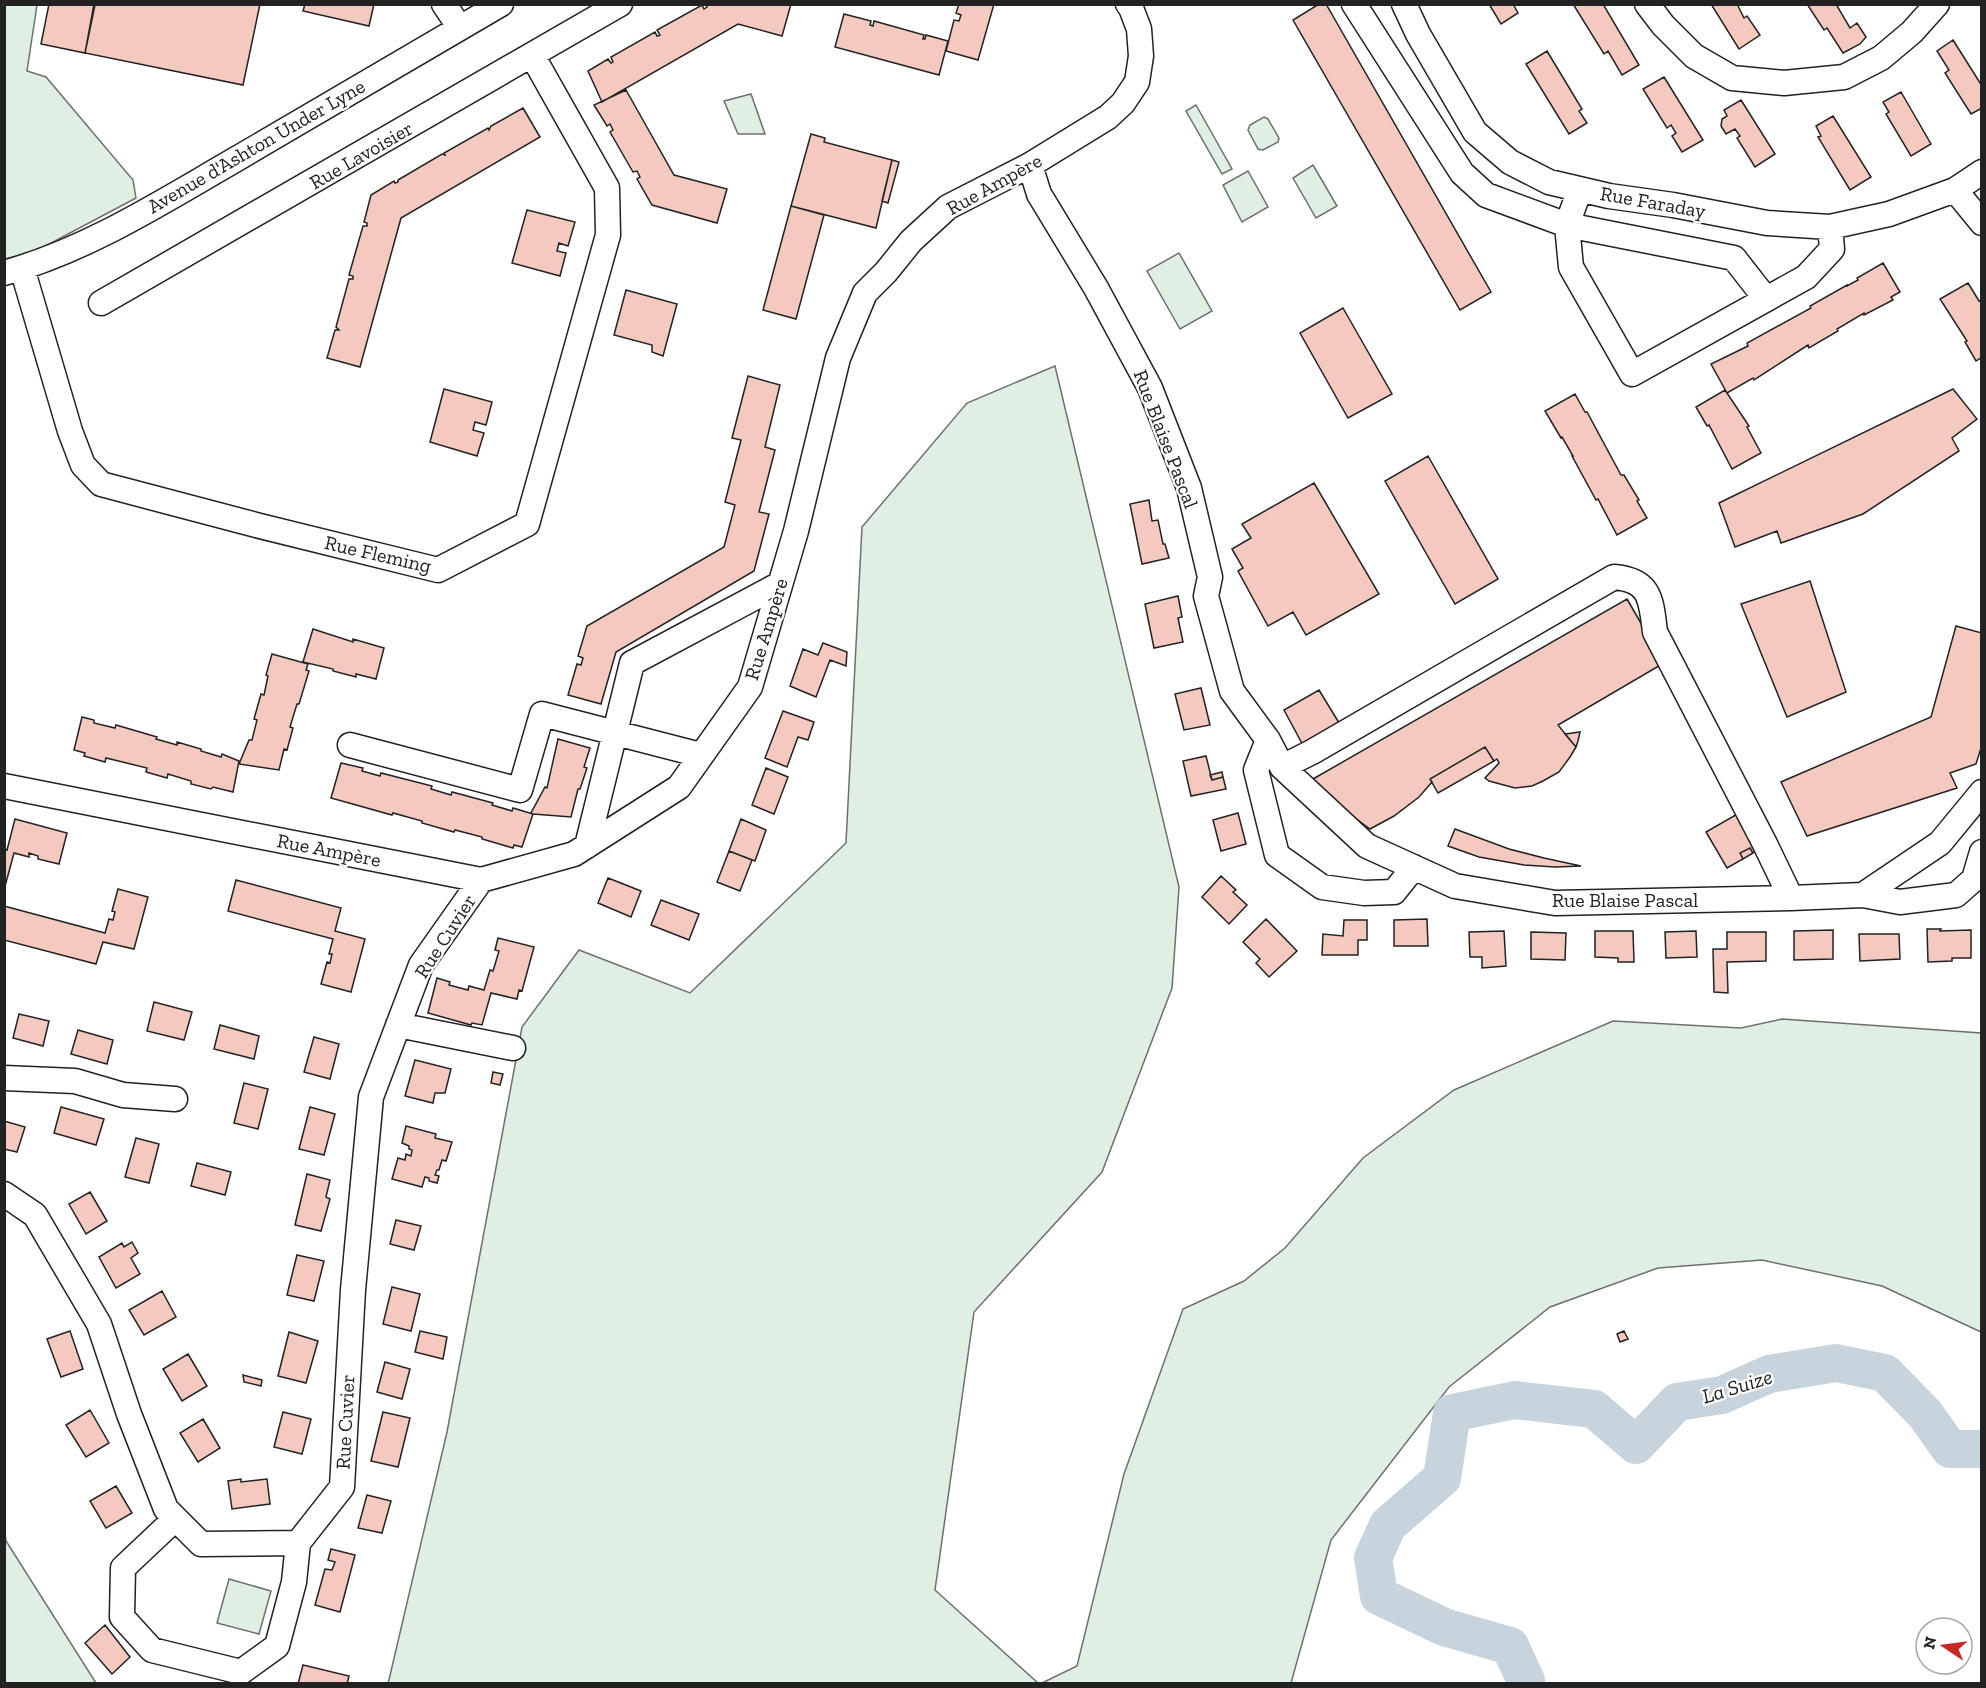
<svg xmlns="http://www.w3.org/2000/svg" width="1986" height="1688" font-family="'Zilla Slab',serif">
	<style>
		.green { fill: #e0efe3; stroke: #6f6f6f; stroke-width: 1.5 }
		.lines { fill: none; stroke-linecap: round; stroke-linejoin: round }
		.river { stroke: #c7d3dd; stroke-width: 38 }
		.building { fill: #f3c9c0; stroke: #222; stroke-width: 1.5 }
		.minor-casing { stroke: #222; stroke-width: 27 }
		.minor { stroke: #fff; stroke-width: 24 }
		.labels { text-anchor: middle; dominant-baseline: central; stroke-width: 4.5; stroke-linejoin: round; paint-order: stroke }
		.street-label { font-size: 20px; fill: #222; stroke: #fff }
		.water-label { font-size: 21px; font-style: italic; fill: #222; stroke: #fff }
	</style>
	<rect width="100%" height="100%" fill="#fff"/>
	<path class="green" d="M4,5H37L27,71L46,77L133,180L136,198L36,251L5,259Z
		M751,94L765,134H738L724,101Z
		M1196,105L1232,169L1222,174L1186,111Z
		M1264,117L1268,119L1279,138L1278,142L1263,150L1258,149L1248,130L1250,125Z
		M1313,165L1337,206L1316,218L1293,178Z
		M1248,171L1268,207L1242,222L1223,185Z
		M1179,253L1212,311L1180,329L1147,271Z
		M1055,366L1179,887L1172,988L1102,1172L974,1312L935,1590L1038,1683L388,1684L447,1432L522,1027L579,950L690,993L846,843L862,527L967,403Z
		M1782,1019L1981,1033V1332L1882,1286L1762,1260L1658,1268L1550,1307L1449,1387L1331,1540L1291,1683H1042L1077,1666L1124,1474L1183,1309L1244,1281L1285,1248L1363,1158L1454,1090L1613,1021L1741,1028Z
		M5,1534L6,1541L96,1683H5Z
		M229,1579L271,1591L259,1634L217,1623Z"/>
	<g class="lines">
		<path class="river" d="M1525,1684L1526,1681L1510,1646L1444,1627L1379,1596L1373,1558L1388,1525L1442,1478L1452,1413L1515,1400L1594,1409L1636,1445L1677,1402L1722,1395L1769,1374L1836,1363L1885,1373L1925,1414L1950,1449H1982"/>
	</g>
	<path class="building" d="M49,4L95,5L85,53L41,44Z
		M94,4H260L243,85L85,53Z
		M305,4H374L369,26L303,11Z
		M706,4H791L782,36L738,24L602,102L588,71L608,59L611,63L613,62L611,57L655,32L657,36L660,35L657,30L702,5L704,9L707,7Z
		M959,4H994L978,60L946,51L954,20L959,21L961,15L956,13Z
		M1319,4H1326L1491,292L1460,310L1293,20Z
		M1489,4H1513L1518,13L1501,24Z
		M1573,4H1603L1639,65L1622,75L1608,51L1604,54Z
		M1711,4H1737L1744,18L1747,16L1760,35L1739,49Z
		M1807,4H1836L1850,28L1857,23L1866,37L1860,44L1843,53L1827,28L1824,30Z
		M844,14L871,21L870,25L873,26L874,21L924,35L923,39H925L926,35L948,41L939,75L835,47Z
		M1953,40L1982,86V108L1971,114L1945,73L1949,70L1937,51Z
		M1547,51L1582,109L1579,111L1587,123L1569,134L1526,64Z
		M1664,77L1703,140L1682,152L1672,136L1676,133L1671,125L1667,128L1643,89Z
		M626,90L674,175L727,189L717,223L652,205L637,179L640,177L637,171L633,172L610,132L613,130L610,124L607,126L594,105Z
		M1901,92L1931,144L1911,156L1886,114L1889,112L1883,102Z
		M1741,100L1775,154L1755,167L1737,138L1740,136L1735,129L1726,134L1721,126L1722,119L1727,116L1724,110Z
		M523,108L540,137L401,218L360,367L327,358L335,330H339L336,327L349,279H353V276L349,275L363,226H367V223L364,222L371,195L394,181L395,183L398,182V180L442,154L445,155L444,153L488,128L489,130L491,126Z
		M1833,116L1871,177L1850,190L1818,137L1821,136L1816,126Z
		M811,134L825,138L824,142L892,160L876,228L791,206Z
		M892,160L899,162L888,203L882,201Z
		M791,206L824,215L796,319L763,310Z
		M527,210L575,222L568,246L559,243L557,251L566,253L560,276L512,263Z
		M1883,263L1900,292L1891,297L1893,300L1864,315V313L1837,329L1838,331L1809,348L1808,345L1754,380L1753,378L1727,393L1711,364L1748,346L1747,343L1811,308L1810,306L1847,285V286L1858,280L1857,278Z
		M1968,283L1979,301L1982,300V357L1976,361L1965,342L1967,341L1940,299Z
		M626,290L677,304L663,356L652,352V345L614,335Z
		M1343,308L1392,394L1348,418L1300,333Z
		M748,376L780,385L765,447L775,450L759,512L769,514L754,571L616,652L601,704L568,695L577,664L581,665L583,658L578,656L587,626L724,547L735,505L725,502L741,440L732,438Z
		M444,389L492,402L486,425L475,422L473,430L484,433L477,456L430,442Z
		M1953,389L1977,419L1952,438L1959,451L1863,514L1781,543L1777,531L1735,547L1719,503Z
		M1725,390L1749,426L1747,427L1761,453L1732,469L1709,425L1707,426L1696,407Z
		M1575,394L1585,412H1587L1621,475H1624L1639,500L1637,501L1647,518L1617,535L1598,499L1596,500L1572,456H1573L1562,437L1561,438L1545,411Z
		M1428,456L1498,579L1455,604L1385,481Z
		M1314,483L1379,594L1306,635L1293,612L1268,626L1238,571L1243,568L1232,549L1251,538L1242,524Z
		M1149,500L1152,521L1158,520L1163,544H1165L1169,558L1142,564L1130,504Z
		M1810,581L1846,692L1787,717L1741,604Z
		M1178,596L1182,617L1178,618L1183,642L1154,648L1145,604Z
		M1627,599L1664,663L1558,725L1576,747L1570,757L1559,772L1543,781L1532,786L1515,788L1489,781L1485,778L1499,763L1497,759L1494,761L1485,747L1430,779L1432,782L1419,797L1394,816L1370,829L1351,815L1313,779Z
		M1956,626L1982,633V745L1976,764L1950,773L1957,788L1807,836L1781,782L1931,717Z
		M313,629L353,642V639L384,648L376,679L356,674V677L333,671V669L303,662Z
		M823,643L847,652L846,666L830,660L816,697L790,686L803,649L818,655Z
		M272,654L308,664L306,670L309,671L299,704H297L290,727L293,728L287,750L284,749L279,770L239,764L249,740H252L257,720L254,719L261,694L264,695L268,676L266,675Z
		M1201,688L1210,725L1184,730L1175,694Z
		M1319,690L1341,726L1304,747L1284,710Z
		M783,711L814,722L808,740L798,737L787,767L765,758Z
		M82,717L94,720V723L115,728L116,725L157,737L156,739L177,745V742L201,749V751L221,757L222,754L239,761L233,792L213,787L211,789L191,784V781L168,774L167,778L146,772L147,768L106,758L105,762L84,756L85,753L74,750Z
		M1580,732L1578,741L1576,747L1565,734Z
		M558,739L590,748L584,767L587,768L580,789H578L571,817L533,814L531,813L545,787L547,788Z
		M1485,747L1494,761L1438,793L1430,779Z
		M1206,756L1212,780L1223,777L1226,789L1191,796L1183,761Z
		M341,763L363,768L362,771L380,776L381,773L432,786L431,789L451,795L452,792L493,803L492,805L512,811L513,808L533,814L522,847L514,845L513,848L482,839V837L455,830L454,832L422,823V821L393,813L392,815L331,798Z
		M766,768L788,777L774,814L752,805Z
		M1222,772L1223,777L1212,780L1210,775Z
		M1238,813L1246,844L1221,851L1213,820Z
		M1739,813L1760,849L1753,853L1750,848L1740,853L1743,859L1727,868L1706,832Z
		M15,819L67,833L59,864L38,859V856L29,853V857L14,853L4,890V849L7,850Z
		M741,819L766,830L755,861L729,851Z
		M1455,829L1509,849L1544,858L1581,866L1555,867L1524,865L1479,857L1448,846Z
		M1750,848L1753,853L1743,859L1740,853Z
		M729,851L752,860L740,891L717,882Z
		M1221,876L1236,890L1233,892L1247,905L1229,924L1202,897Z
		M608,878L641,891L631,917L598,903Z
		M236,880L341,908L335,931L365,939L351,992L321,984L327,962L330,963L332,954H329L333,939L228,911Z
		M118,889L148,897L134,949L103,942L96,964L4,940V906L105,933L109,919L113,920L115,912L112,911Z
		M661,900L699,914L689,940L651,925Z
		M1266,919L1297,951L1269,977L1256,963L1260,959L1243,942Z
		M1427,919L1428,946H1394V920Z
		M1344,920H1367V940H1358V955H1322L1323,934L1343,936Z
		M1927,929H1941L1940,931L1971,930V958H1952V961L1928,962Z
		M1833,930V959L1794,960V931Z
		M1504,931L1506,966L1482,968V957H1470L1469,932Z
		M1595,931H1633L1634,962H1618V958L1595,957Z
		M1696,931L1697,957L1666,958L1665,932Z
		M1531,932L1566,933L1565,960L1531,959Z
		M1727,932H1766V961L1727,962L1728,993L1714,992L1713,949H1727Z
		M1859,934H1899L1900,959L1860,961Z
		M498,938L534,947L522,991L519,990L517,999L491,993L482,1025L472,1023L471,1025L428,1013L437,978L450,982L449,985L468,990L469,986L484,990L490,970L493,971L499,951L495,950Z
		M154,1002L192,1012L184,1040L147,1031Z
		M19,1014L49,1021L43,1046L13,1038Z
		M220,1025L259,1036L254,1059L214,1049Z
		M78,1030L113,1040L107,1064L71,1054Z
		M314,1037L339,1044L330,1079L304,1072Z
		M415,1060L451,1069L445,1093H435L433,1103L405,1096Z
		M493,1072L503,1074L500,1085L491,1083Z
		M244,1083L268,1089L258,1129L234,1123Z
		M61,1107L104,1119L96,1145L54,1133Z
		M310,1107L335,1114L324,1155L299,1149Z
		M4,1121L25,1127L17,1152L4,1149Z
		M406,1126L436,1134L435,1138L452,1142L446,1161L442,1160L439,1170H437L435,1175L439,1176L437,1183L429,1181V1178L425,1177L422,1187L392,1179L398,1158L405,1160L406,1154L411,1156L412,1150L409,1149V1146L402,1143Z
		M136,1138L159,1144L149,1183L125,1177Z
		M197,1163L231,1172L225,1195L191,1186Z
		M307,1174L330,1180L326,1197L330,1199L321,1231L295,1225Z
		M90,1192L107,1221L86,1234L69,1204Z
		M396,1220L421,1226L414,1250L390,1244Z
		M132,1242L138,1253L131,1258L140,1274L116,1288L99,1257L122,1243L124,1247Z
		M297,1255L324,1261L314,1301L287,1295Z
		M392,1287L420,1294L411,1331L383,1324Z
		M162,1291L176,1317L144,1335L129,1310Z
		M70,1331L83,1369L61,1377L47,1339Z
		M420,1331L447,1337L443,1359L415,1352Z
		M1624,1331L1628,1339L1620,1342L1617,1334Z
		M289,1332L318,1341L306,1383L278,1376Z
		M188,1354L207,1386L182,1401L163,1369Z
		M385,1362L410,1369L402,1399L377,1392Z
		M243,1375L262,1380L261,1386L244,1382Z
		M90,1410L109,1443L86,1457L66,1425Z
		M283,1412L311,1419L302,1454L274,1447Z
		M383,1412L410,1418L398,1467L371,1461Z
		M203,1419L220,1448L198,1462L180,1433Z
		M241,1479V1482L267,1479L270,1504L232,1509L228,1481Z
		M116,1486L132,1513L106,1528L90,1501Z
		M367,1495L391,1501L382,1533L358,1528Z
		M331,1549L355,1555L340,1612L315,1605L325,1569L332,1570L335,1562L328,1560Z
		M105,1625L130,1657L112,1674L85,1643Z
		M303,1665L349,1676L347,1684H298Z"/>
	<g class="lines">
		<defs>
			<path id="minor" d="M444,4L460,28
				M1354,4L1462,173L1486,195L1567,225L1734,258L1766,299
				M1404,4L1418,34L1475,132L1510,162L1549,182L1609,196L1673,205L1767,223L1830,227L1889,214L1955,190L1982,172
				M1647,4L1663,25L1694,56L1732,78L1784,83L1844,77L1881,58L1912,32L1937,4
				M1030,165L1039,194L1096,288L1150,388L1189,488L1210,577L1206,596L1232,691L1268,740L1282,767L1367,846L1455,886L1555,903L1791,898L1863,895L1940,843L1982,792
				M1580,189L1567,225L1571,267L1632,374L1806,277L1832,249L1830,227
				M1955,190L1982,223
				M22,268L70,431L83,465L101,484L256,525L438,570L527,524L608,235L607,188L532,55
				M4,273C87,250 160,203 233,161C323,108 412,56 501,4
				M101,303L620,4
				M1268,740L1256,770L1277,855L1322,887L1364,893L1394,892L1414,867
				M350,745L520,790L542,714L701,755
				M1282,767L1312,752L1614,577C1651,580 1651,600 1655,632L1765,844L1791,898
				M4,786L481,880L574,854L679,787L750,687L796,531L838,358L865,293L886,272L911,241L948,207L1030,165L1108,117L1123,103L1137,82L1141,56L1139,29L1131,8L1128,4
				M587,846L632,663L780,584
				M1863,895L1900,902L1956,895L1974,879L1982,852
				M398,1025L513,1048
				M4,1078L75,1081L123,1095L175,1099
				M4,1194L35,1215L99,1324L129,1414L166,1509L201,1544L298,1543L342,1487L353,1290L371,1097L421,965L481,880
				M175,1519L123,1568L122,1617L152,1650L241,1672L277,1646L294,1582L298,1543"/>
		</defs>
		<use href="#minor" class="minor-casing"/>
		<use href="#minor" class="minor"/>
	</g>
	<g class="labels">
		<g class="street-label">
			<text transform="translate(256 146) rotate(-30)">Avenue d'Ashton Under Lyne</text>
			<text transform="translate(361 155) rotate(-30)">Rue Lavoisier</text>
			<text transform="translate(994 184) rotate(-29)">Rue Ampère</text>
			<text transform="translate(1653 202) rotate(10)">Rue Faraday</text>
			<text transform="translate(1166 439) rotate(69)">Rue Blaise Pascal</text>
			<text transform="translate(378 554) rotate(13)">Rue Fleming</text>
			<text transform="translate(766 629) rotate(-73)">Rue Ampère</text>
			<text transform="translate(329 850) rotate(11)">Rue Ampère</text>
			<text x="1625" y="900">Rue Blaise Pascal</text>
			<text transform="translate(445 936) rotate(-57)">Rue Cuvier</text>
			<text transform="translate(345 1422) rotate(-87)">Rue Cuvier</text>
		</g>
		<g class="water-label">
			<text transform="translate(1737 1386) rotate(-17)">La Suize</text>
		</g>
	</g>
	<rect width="1986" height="1688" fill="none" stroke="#222222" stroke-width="12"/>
	<g transform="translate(1944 1646) rotate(283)"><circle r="28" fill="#ffffff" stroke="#a7a7a7" stroke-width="1.5"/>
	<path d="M0-4.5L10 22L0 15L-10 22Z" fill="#c62828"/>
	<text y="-9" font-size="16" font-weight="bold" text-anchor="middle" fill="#222222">N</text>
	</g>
</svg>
